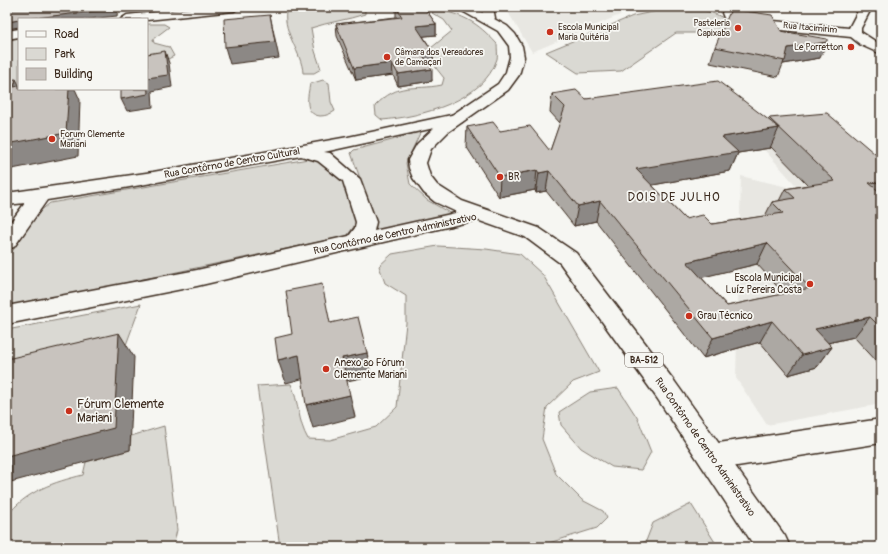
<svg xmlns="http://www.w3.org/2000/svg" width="888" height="554" font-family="Pangolin,sans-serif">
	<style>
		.built { fill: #e8e7e2 }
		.green { fill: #dad9d3; stroke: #8a8278 }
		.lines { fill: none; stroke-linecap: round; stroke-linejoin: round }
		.minor-casing { stroke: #3b2a1e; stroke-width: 3 }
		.major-casing { stroke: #3b2a1e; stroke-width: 3 }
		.minor { fill: #f6f6f2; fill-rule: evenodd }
		.major { fill: #f6f6f2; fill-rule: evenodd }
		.wall { fill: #aca8a3; stroke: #3b2a1e; fill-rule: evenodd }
		.shaded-wall { fill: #8c8885; stroke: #3b2a1e }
		.building { fill: #c8c3be; stroke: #3b2a1e; fill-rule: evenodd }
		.poi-dot { fill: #c8321e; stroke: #f6f6f2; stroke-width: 1.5 }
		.labels { text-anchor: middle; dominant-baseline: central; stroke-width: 3.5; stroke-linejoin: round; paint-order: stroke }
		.far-poi-label { font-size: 9px; fill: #3b2a1e; stroke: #f6f6f2; text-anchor: start }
		.far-street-label { font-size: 9px; fill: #3b2a1e; stroke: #f6f6f2 }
		.shield { fill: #f6f6f2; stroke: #73675e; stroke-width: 1 }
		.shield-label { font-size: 9px; font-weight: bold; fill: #3b2a1e }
		.street-label { font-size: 10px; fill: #3b2a1e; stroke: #f6f6f2 }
		.poi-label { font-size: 10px; fill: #3b2a1e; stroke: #f6f6f2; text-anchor: start }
		.quarter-label { font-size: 12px; letter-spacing: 1px; fill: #3b2a1e; stroke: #f6f6f2 }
		.near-poi-label { font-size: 12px; fill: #3b2a1e; stroke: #f6f6f2; text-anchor: start }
	</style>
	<rect width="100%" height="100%" fill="#f6f6f2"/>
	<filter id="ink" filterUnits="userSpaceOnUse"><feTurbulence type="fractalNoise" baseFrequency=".025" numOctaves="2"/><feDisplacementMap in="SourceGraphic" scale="8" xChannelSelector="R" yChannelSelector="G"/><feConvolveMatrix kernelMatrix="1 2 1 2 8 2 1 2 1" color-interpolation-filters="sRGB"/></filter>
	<g filter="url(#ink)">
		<path class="built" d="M505,7H653L627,12L532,52Z
			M753,137L881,190V404L767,425L736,378L741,176L800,190Z"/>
		<path class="green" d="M326,7H363L365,8V14C347,20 329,22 311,28L315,51L321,69L314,73H303C302,53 283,33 286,12L296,10L311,12L313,9Z
			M677,7C694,7 714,11 728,21L715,26L732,33H676L621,71L578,73L546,52L633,16Z
			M436,9C465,16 476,21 497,44C497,49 498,55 497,59C484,101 420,117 382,120L376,115L375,106C399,81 413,91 442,85L444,78L436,68L431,48L452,31L444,20L432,13Z
			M147,24H164L169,27L153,39L154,43L169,47L174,56L162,62L147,65Z
			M19,38V86L7,88V40Z
			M323,80L329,83L331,102L335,111C330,114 326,116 320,116C303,114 308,95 310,84Z
			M421,131L406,163L410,184L427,200L455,216L373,233L376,223L351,153L354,150L396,139Z
			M314,158L339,177L347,188L358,221L347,236L7,308V259L39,212L50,203Z
			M438,246L486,249L520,254L543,275L599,372L573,382L547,407L542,439L556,474L582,500L603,511L607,518L597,528L536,547H280L257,386L291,384C299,402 298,422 308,439L330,440L376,427L397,407L406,323V296L385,283L379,266L392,254Z
			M141,304L123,353L7,379V330Z
			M618,388L638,419L651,452L641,470L612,467L581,448L561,425L559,412L590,392Z
			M164,426L177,530L173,547H7V516C26,491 54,482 83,475L86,462L130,450L131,436Z
			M691,504L718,547H627L646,541L653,523Z"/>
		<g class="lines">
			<defs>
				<path id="minor" d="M151,7H166L175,14L173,17H165Z
					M481,7H493L495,18L493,21H485Z
					M725,7H737L735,15L752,19L849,28L860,7H872L861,28V32L881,45V54L861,45L851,37L752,27L725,20L722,13Z
					M456,114L462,116L464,119L462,122L324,152L330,153L360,179L376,222L374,231L478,208L485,210L488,214L485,218L197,286L7,324V306L197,270L349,236L355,228L356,222L343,181L318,161L301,156L124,188L47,200L14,247L7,249V227L25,203L7,205V193L153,172L348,137Z
					M881,419V443L712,470L702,466L698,457L702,448L712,444Z"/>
				<path id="major" d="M201,7H240L234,11L147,20V19H121L127,15Z
					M455,7H472L507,26L515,34L522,46L524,57L519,75L508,90L448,132L431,149L426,163L430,176L437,185L462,201L539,228L576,253L675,382L785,536L790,547H755L657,398L560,263L525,237L463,215L435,202L424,193L413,178L409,168L408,160L417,144L437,125L498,84L506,72L510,57L509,46L498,31Z
					M19,29V37L7,39V31Z"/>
			</defs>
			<use href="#minor" class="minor-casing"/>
			<use href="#major" class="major-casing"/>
			<use href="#minor" class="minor"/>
			<use href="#major" class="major"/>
		</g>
		<path class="wall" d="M396,7H424L436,24V35L423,36L433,52V64L429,65L432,81L398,86L393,75L356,80L337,36L336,24L396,17Z
			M544,7H563L548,10Z
			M781,31L820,58L783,64L778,77L710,63L715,47Z
			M552,94L586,99L768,120L769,118L881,159V366L854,337L828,343L832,347L817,367L788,375L760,342L703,358L596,221L574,226L546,191L536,193L535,190L499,197L466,146L467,127L500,131L550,151L560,123L550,112ZM771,147L808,185L785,189L779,201L772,202L765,216L712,224L685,219L652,185L730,171L738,153L770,148ZM757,264L784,294L727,306L701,277Z"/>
		<path class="shaded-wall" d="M114,7H118L117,16L89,19H26Z
			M548,7H563L548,10Z
			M270,15L279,58L230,64L225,47Z
			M19,20V27L7,29V22Z
			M436,24V35L416,37V26Z
			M827,42L820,58L783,64L788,48Z
			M165,51L169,63L172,87L152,91L153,107L127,111L121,99L147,78Z
			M433,52V64L423,66L422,54Z
			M392,63L393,75L356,80L354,68Z
			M432,69V81L398,86V74Z
			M16,79L19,85V89L14,87Z
			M69,89H75L80,100L78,156L7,170V144Z
			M779,128L770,148L738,153L730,171L631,189L636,169L722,137Z
			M537,170L535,190L499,197L500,177Z
			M549,171L546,191L536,193L539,173Z
			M600,201L596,221L574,226L578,206Z
			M767,243L757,264L679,283L687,262Z
			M870,317L854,337L801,349L815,329Z
			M772,321L760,342L703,358L713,338Z
			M119,333L134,357L130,450L7,483V456Z
			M832,347L817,367L788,375L802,355Z
			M367,353L371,376L347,381L342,358Z
			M299,355L305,378L286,383L278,360Z
			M350,395L355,417L313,428L306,405Z"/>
		<path class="building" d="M7,7H114V9L26,19H19V20L7,22Z
			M396,7H424L436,24L416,26L433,52L422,54L432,69L398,74L392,63L354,68L336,24L402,17Z
			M731,9L772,15L781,31L827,39V42L788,48L785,61L715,47Z
			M270,15L275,42L225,47L224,19Z
			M165,51L168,75L147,78L148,94L121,99V89H147V54Z
			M16,79L14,87L19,86V89H69L66,133L7,144V80Z
			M718,81L779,128L722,137L738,152L636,169L685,219L703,215L712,224L783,213L772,202L795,198L785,189L835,181L769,118L827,113L881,159V182L869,183L881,193V328L870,317L815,329L832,347L802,355L772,321L713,338L600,201L578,206L549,171L539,173L537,170L500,177L467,127L493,122L500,131L530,126L550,151L565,107L552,94L576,90L586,99ZM767,243L810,288L727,306L687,262Z
			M322,284L330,323L358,317L367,353L342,358L350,395L306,405L299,355L278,360L275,338L292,334L286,291Z
			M119,333L114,428L7,456V359Z"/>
	</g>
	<g class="poi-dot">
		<circle cx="738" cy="28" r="4"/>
		<circle cx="550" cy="32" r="4"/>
		<circle cx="851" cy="47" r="4"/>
		<circle cx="387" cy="57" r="4"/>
		<circle cx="52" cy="139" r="4"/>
		<circle cx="500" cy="177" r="4"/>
		<circle cx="810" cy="284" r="4"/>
		<circle cx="689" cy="316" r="4"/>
		<circle cx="326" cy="369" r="4"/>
		<circle cx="69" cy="411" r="4"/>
	</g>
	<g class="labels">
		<g class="far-poi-label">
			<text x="730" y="23" text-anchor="end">Pasteleria<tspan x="730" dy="10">Capixaba</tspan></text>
			<text x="558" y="27">Escola Municipal<tspan x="558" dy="10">Maria Quitéria</tspan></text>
			<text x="843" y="47" text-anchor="end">Le Porretton</text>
			<text x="395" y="52">Câmara dos Vereadores<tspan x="395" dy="10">de Camaçari</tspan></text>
			<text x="60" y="134">Forum Clemente<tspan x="60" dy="10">Mariani</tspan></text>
		</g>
		<g class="far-street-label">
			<text transform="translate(810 28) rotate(5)">Rua Itacimirim</text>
		</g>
		<rect class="shield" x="625" y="353" width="38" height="14" rx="3"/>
		<g class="shield-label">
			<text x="644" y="360">BA-512</text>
		</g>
		<g class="street-label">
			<text transform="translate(232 163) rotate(-10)">Rua Contôrno de Centro Cultural</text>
			<text transform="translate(395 234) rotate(-12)">Rua Contôrno de Centro Administrativo</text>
			<text transform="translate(705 447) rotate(55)">Rua Contôrno de Centro Administrativo</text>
		</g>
		<g class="poi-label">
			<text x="508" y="177">BR</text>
			<text x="802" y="278" text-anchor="end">Escola Municipal<tspan x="802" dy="12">Luíz Pereira Costa</tspan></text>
			<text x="697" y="316">Grau Técnico</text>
			<text x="334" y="363">Anexo ao Fórum<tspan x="334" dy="12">Clemente Mariani</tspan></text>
		</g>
		<g class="quarter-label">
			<text x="674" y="197">DOIS DE JULHO</text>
		</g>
		<g class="near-poi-label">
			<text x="77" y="404">Fórum Clemente<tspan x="77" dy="14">Mariani</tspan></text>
		</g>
	</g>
	<rect width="888" height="554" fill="none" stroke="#f6f6f2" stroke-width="24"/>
	<rect x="12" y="12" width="864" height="530" fill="none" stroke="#3b2a1e" stroke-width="1.5" filter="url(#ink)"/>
	<rect x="18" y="18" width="130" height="72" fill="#f6f6f2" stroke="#aba49d"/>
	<rect x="26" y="31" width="20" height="6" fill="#f6f6f2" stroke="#aba49d"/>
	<text x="54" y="38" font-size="12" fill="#3b2a1e">Road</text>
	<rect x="26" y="48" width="20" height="12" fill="#dad9d3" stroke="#aba49d"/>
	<text x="54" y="58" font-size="12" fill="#3b2a1e">Park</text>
	<rect x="26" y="68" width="20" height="12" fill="#c8c3be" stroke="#aba49d"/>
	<text x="54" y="78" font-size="12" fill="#3b2a1e">Building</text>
</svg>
